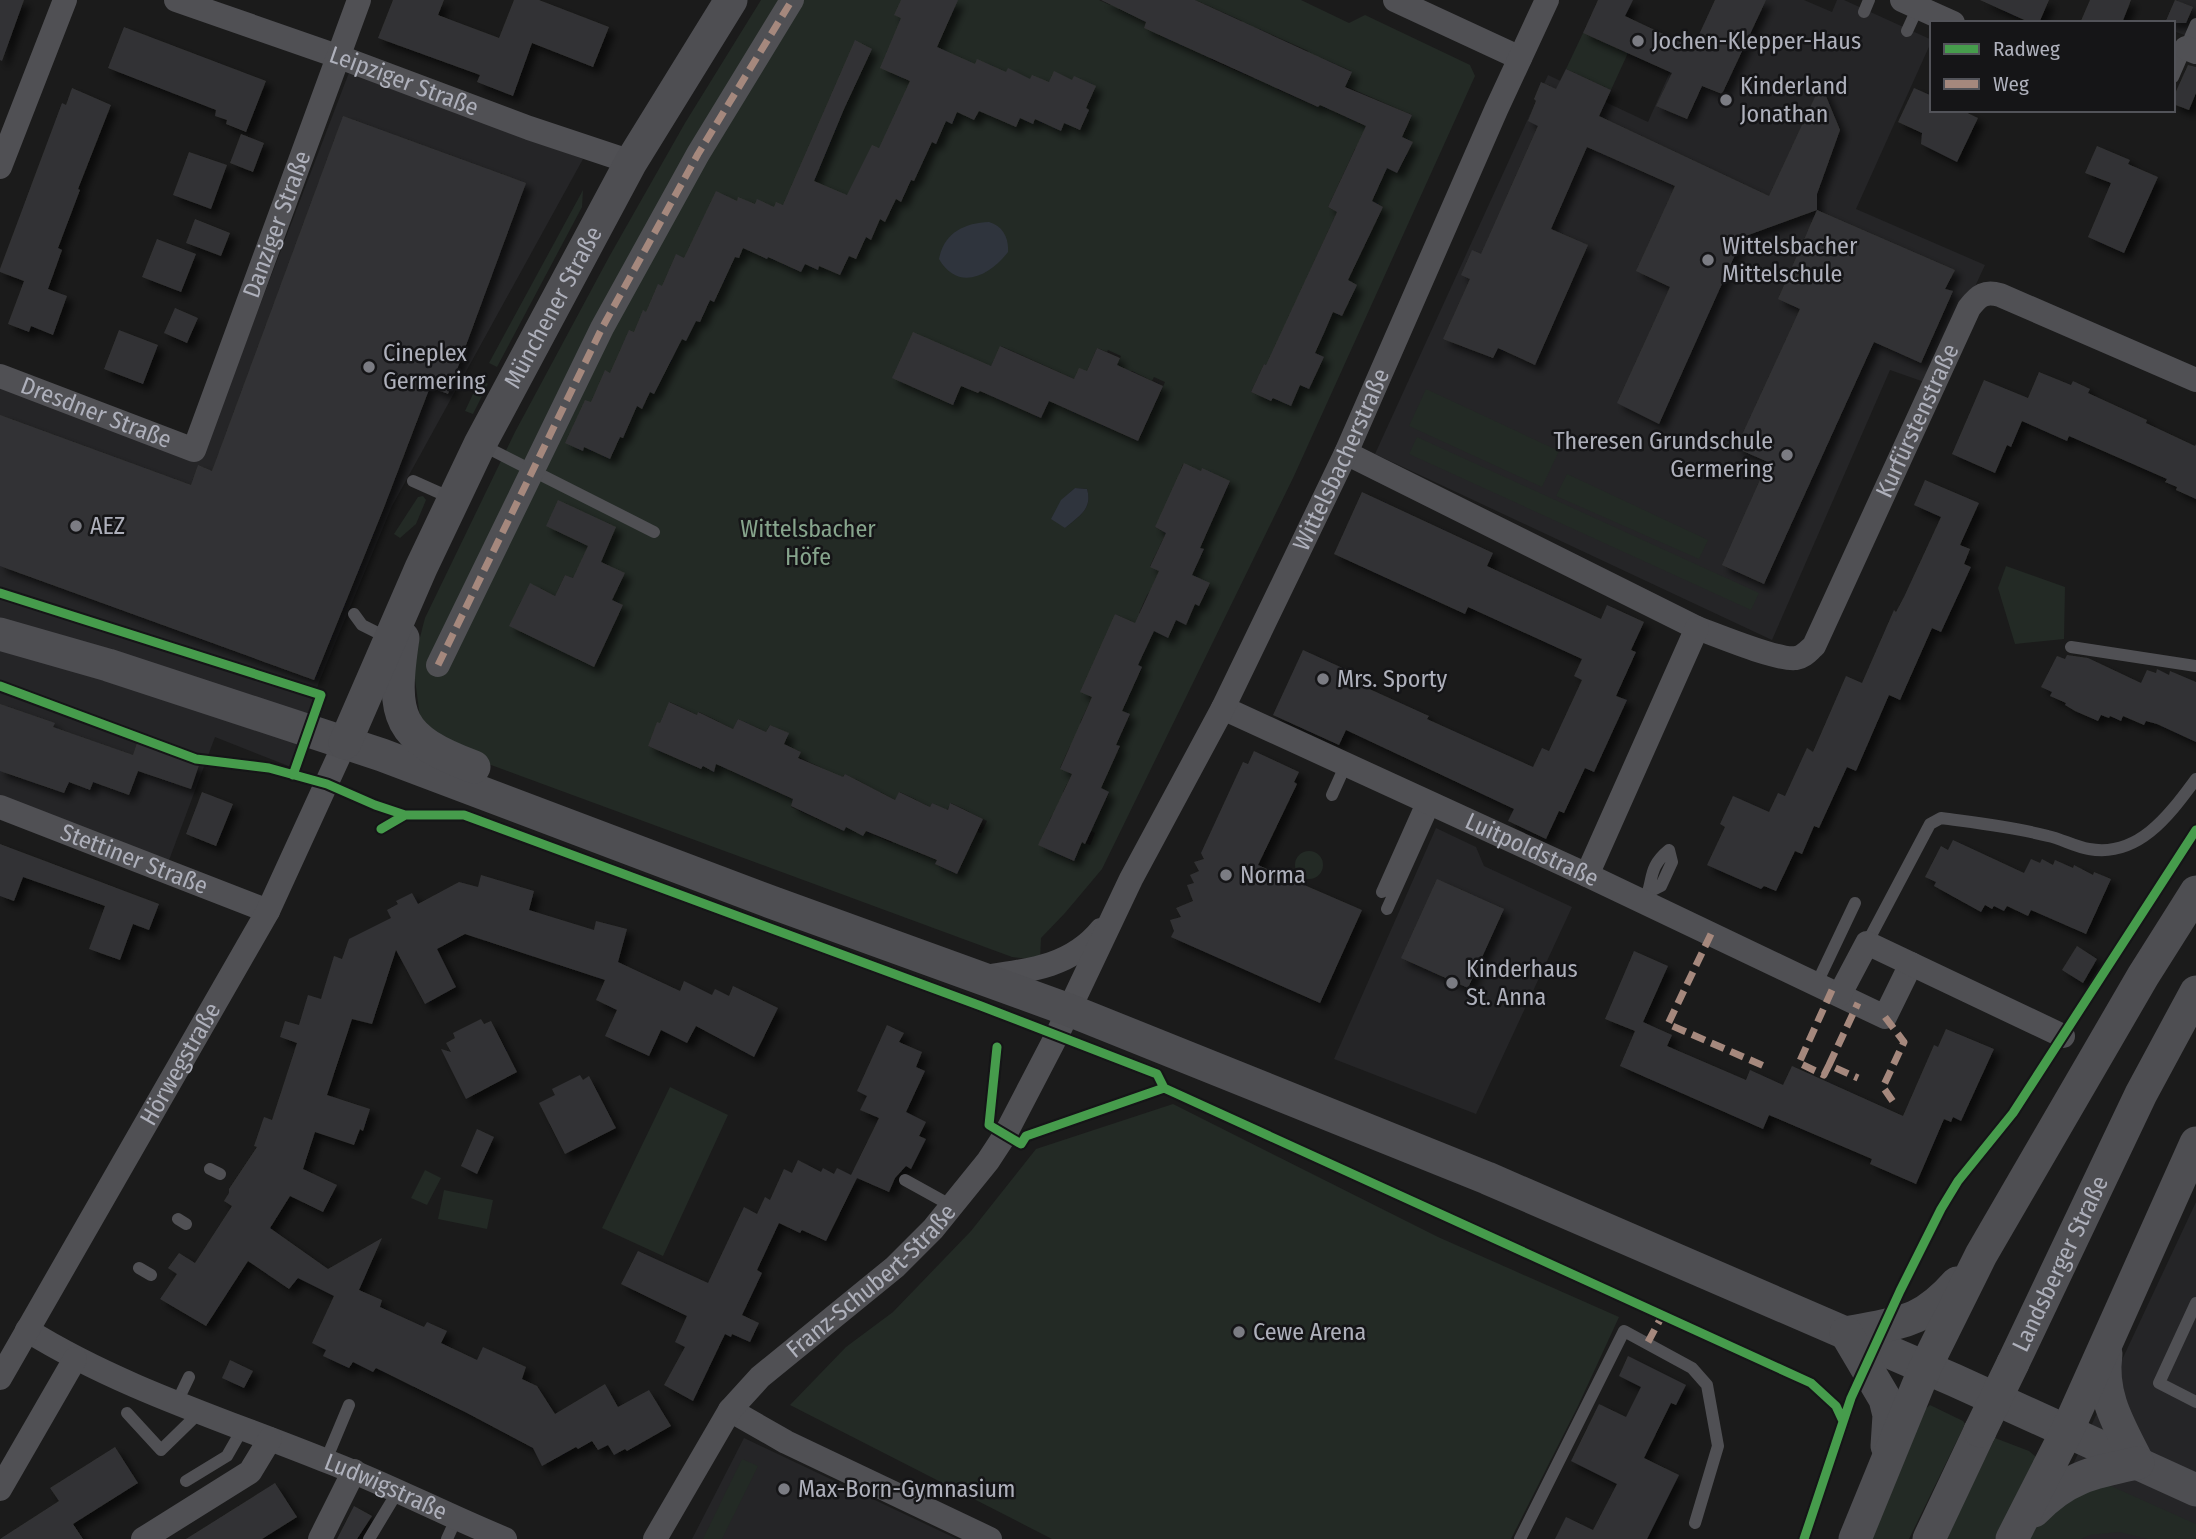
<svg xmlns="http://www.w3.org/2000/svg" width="2196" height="1539" font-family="'Fira Sans Condensed',sans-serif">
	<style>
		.built { fill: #252527 }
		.green { fill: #232a25; fill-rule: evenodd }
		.water { fill: #2f343d }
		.building { fill: #333334; filter: url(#shadow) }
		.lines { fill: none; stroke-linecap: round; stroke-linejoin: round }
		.lane { stroke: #505054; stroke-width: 12 }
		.street { stroke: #505054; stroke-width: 24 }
		.secondary { stroke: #4e4e52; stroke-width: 33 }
		.secondary-bridge { stroke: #4e4e52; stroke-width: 33 }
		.quiet { stroke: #a5887d; stroke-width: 7; stroke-dasharray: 14 7; stroke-linecap: butt }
		.cycleway-casing { stroke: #151517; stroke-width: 13 }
		.cycleway { stroke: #469c4c; stroke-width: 9 }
		.poi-dot { fill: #7b7c83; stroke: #151517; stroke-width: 2.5 }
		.labels { text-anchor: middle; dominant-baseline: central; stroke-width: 5; stroke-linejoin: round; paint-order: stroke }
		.poi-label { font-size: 24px; fill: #aeb0bb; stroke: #151517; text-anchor: start }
		.street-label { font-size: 24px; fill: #aeb0bb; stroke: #151517 }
		.park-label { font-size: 24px; fill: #86a48c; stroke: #151517 }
	</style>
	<defs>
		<filter id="shadow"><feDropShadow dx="6" dy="6" stdDeviation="3.5" flood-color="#0009"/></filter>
	</defs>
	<rect width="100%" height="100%" fill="#1b1b1b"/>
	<path class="built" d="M1715,0H1804L1832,12L1837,0H1844L1932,40L1856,209L1985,265L1930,384L1890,370L1772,640L1375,454L1548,75L1648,122L1670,72L1680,76Z
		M2175,0H2196V39L2173,31V23H2165Z
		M350,70L583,159L392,506L319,682L291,767L215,737L165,871L0,807V385L201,459Z
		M1436,828L1476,847L1484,866L1572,907L1476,1114L1334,1059Z
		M2196,1202V1539H2037L2046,1522Z
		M744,1438L957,1539H692Z"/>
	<path class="green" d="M761,0H1099L1110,5L1113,0L1146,22L1144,28L1213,52L1210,59L1251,77L1279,83L1277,89L1318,107L1321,102L1333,111L1373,129L1355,149L1328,207L1337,212L1310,271L1275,369L1264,364L1251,392L1271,401L1273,398L1300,385L1309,389L1324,357L1315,353L1333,312L1342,316L1348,280L1383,207L1372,201L1387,168L1397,173L1413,142L1402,137L1412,115L1345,86L1351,71L1326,60L1307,55L1308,51L1259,29L1257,33L1241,24L1242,21L1195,0H1301L1349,23L1365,15L1470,65L1475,76L1294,476L1102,869L1065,913L1041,938L1040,960L1012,957L445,748L421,725L413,664L425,618L515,432L609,257L685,123ZM1001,346L1074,379L1087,371L1097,348L1107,352L1108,350L1121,356L1114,372L1132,371L1152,381L1154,377L1165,382L1138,441L1049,401L1041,418L980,391L978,393L961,386L991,366ZM1183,464L1201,471L1202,469L1230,482L1205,537L1192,544L1204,550L1192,575L1210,584L1199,606L1195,604L1186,625L1176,620L1167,638L1154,631L1138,665L1142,668L1132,689L1115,708L1130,715L1116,745L1120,747L1111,765L1094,784L1109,793L1091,831L1095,833L1090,845L1082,842L1073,861L1039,845L1051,817L1069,795L1063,792L1072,774L1060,768L1069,748L1086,726L1080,723L1092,697L1115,614L1139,625L1143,615L1139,613L1147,595L1165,573L1150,566L1166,533L1155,527L1189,482L1178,477ZM1075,488L1087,489C1093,509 1079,516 1065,528L1061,501ZM625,573L612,600L623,605L594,666L510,625L530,584L555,596L565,575L573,578ZM670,702L697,715L699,712L733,729L738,719L766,732L770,725L788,733L784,744L801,752L798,757L824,769L840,783L845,774L895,800L900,792L930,807L932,803L947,810L951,803L987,821L981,833L977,832L957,874L935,864L937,860L918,853L895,838L892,843L865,831L862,835L846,827L844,831L791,807L793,799L716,764L714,771L703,766L701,769L648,746L657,723H660Z
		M1583,33L1628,53L1611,90L1566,69Z
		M583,190L582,207L497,367L489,363Z
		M480,379L488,384L473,414L465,411Z
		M1426,389L1559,451L1542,487L1409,426Z
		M1417,437L1759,593L1751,610L1409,454Z
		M1567,474L1708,540L1699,559L1556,496Z
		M423,496L426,500L416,524L400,538L394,534L418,497Z
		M2006,566L2065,587L2064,639L2015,644L1998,588Z
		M1295 865a14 14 0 1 1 28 0a14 14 0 1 1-28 0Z
		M670,1087L728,1115L663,1256L602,1228Z
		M1173,1104L1438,1237L1619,1317L1578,1406L1511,1539H1052L790,1405L846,1347L893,1312L971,1231L1036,1149Z
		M425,1170L441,1178L427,1205L411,1198Z
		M444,1190L493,1200L487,1229L438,1219Z
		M1930,1405L1963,1421L1965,1424L1909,1539H1868L1924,1410Z
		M1995,1438L2029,1451L2035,1456L2036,1463L1995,1539H1946Z
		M742,1459L758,1466L722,1539H703Z
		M2104,1483L2196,1524V1539H2148L2119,1532L2090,1535L2081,1539H2026L2049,1508Z"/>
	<path class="water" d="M989,222C1003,226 1009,238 1008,252C990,276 958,292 939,259C944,233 964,223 989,222Z
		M1075,488L1087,489C1093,509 1079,516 1065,528L1051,519L1061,500Z"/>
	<path class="building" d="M0,0H24L2,61L0,60Z
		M393,0H444L438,15L499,38L514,0H539L609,27L593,67L532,43L513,96L477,82L480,75L378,38Z
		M901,0H958L937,47L975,64L977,59L1006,72L1008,68L1030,79L1032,75L1049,82L1054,71L1072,80L1074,76L1096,86L1086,108L1089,110L1080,130L1064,123L1061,131L1035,119L1033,124L1020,118L1016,127L979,111L974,120L957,112L952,124L946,121L936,144L932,142L914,181L911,180L901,202L896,199L885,222L880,219L871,240L866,237L856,259L849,256L840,275L819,266L818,270L805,264L801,272L768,257L767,259L743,248L739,258L735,257L714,302L710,300L700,322L696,321L686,341L682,339L654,394L650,392L642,409L637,406L623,438L620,437L610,459L584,447L583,451L565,443L585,400L591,402L605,370L610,373L629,330L634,332L643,310L646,312L658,284L662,286L676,254L684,258L716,191L737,201L738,197L755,204L757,199L774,207L776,202L783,205L855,40L872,49L844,109L814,181L847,195L872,145L879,148L910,81L880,68L901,18L894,15Z
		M1101,0H1195L1352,72L1345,87L1412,115L1402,137L1413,142L1397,173L1387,168L1372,201L1383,207L1348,280L1357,285L1342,316L1333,312L1324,333L1315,353L1324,357L1309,389L1300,385L1291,406L1273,398L1271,401L1251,392L1264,364L1266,365L1337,212L1328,207L1366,126L1320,105L1318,107L1144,28L1146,22Z
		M1598,0H1633L1625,16L1693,48L1715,0H1766L1722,94L1702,86L1687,119L1656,106L1672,73L1583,33Z
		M1980,0H2049L2039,23H2031Z
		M2090,0H2131L2122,23H2080Z
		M2175,0L2193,7L2186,23H2165Z
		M124,27L266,81L246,132L226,124L227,120L215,116L216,110L108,68Z
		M2188,65L2196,67V93L2189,110L2173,104V98Z
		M1566,69L1611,90L1599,116L1769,196L1821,84L1840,130L1817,194V210L1743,237L1659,424L1617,403L1670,287L1636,271L1675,186L1587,147L1551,229L1588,245L1535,365L1498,348L1493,358L1443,339L1470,279L1461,275L1472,250L1481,254L1538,126L1528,121L1536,101L1534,99L1541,82L1556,89Z
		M72,88L111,105L78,189L80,190L58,248L62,250L48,289L67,296L53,335L31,326L29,332L8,324L24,281L0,272V269L62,103L66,105Z
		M1914,88L1932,96V110H1961L1978,118L1957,162L1921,144L1922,133L1898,122Z
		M343,116L526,183L448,394L430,387L383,510L314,680L0,566V415L191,485L198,465L212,471Z
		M241,134L264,143L253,172L230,163Z
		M2097,146L2130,160L2128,164L2158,177L2124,253L2088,237L2111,183L2085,173Z
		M189,152L227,165L211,209L173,195Z
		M1817,210L1955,270L1945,289L1953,291L1921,363L1874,342L1764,584L1722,565L1768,462L1736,448L1800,309L1778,299Z
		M195,219L230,233L221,256L186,243Z
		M157,239L196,254L181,292L142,277Z
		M175,308L198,318L187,343L164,333Z
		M119,330L158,345L143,384L104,369Z
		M913,332L991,366L1000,346L1074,379L1079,368L1087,371L1097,348L1120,358L1117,365L1163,386L1138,441L1049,401L1041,418L980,391L978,393L961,386L953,405L892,378Z
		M2039,372L2071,385L2073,381L2090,389L2088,393L2147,420L2146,423L2195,446L2196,444V499L2176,490L2177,487L2165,482L2167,479L2069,436L2067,441L2022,421L2011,447L2007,445L1995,473L1952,454L1984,380L2028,398Z
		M1184,463L1201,471L1202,468L1230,481L1200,548L1204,549L1192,575L1210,583L1199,606L1195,604L1186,625L1176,620L1168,638L1154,631L1138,665L1142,667L1122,711L1130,714L1116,745L1120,746L1101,788L1109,792L1085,844L1082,842L1074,861L1038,845L1072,774L1060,769L1092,697L1080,692L1115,614L1135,623L1159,571L1150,567L1166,533L1155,527Z
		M1925,480L1979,503L1960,545L1970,549L1964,564L1971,567L1941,632L1932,628L1900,700L1889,695L1856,771L1847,767L1819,828L1814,826L1802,854L1795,851L1776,891L1764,886L1761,889L1707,865L1725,827L1720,824L1733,796L1769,812L1778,793L1785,796L1807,748L1813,752L1846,676L1862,683L1894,610L1896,612L1904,597L1941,517L1914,505Z
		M1362,492L1493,553L1487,566L1601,619L1607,605L1644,622L1631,650L1636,652L1616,696L1627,700L1594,772L1585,768L1564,813L1559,811L1546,839L1508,821L1514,809L1346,730L1339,745L1273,715L1303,650L1369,680L1365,687L1429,716L1427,719L1533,767L1542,748L1549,751L1582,680L1574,676L1582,659L1468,607L1465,614L1334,554Z
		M558,500L616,527L601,562L625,573L612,600L623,605L594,667L509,626L530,583L555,596L565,575L573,578L588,546L546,526Z
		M2067,655L2088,658L2141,683L2147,670L2156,673L2157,669L2169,675L2170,671L2196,682V742L2157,724L2146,721L2144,725L2123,716L2121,721L2110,716L2109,718L2101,715L2098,721L2075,711L2065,705L2066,703L2050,696L2052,692L2041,687L2057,656L2065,659Z
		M669,702L697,715L698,712L733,729L738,719L766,732L770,725L789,733L784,744L801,752L798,758L843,777L845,774L895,800L899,792L930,807L932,803L948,810L950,803L983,819L957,874L935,864L937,860L866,831L863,836L846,827L844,831L791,806L793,799L716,764L714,772L703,766L701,769L648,746L657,722L660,723Z
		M0,704L55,723L53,727L133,755L137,743L199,765L191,789L138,771L129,795L93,782L90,790L69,782L64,793L0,771Z
		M1254,751L1299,772L1294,782L1297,784L1258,865L1362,910L1320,1003L1171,937L1174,931L1170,920L1181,917L1176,908L1193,901L1187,885L1194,883L1190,875L1199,871L1194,862L1204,859L1201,853L1243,762L1248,764Z
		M202,792L233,804L216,846L186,834Z
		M1953,840L2024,873L2031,859L2040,863L2042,859L2053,865L2055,860L2073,868L2074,865L2093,875L2094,872L2111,879L2086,934L2031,910L2028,916L2007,906L2004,911L1994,906L1992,909L1985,905L1981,912L1934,886L1936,882L1925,877L1941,846L1948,850Z
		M0,844L159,904L149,930L133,924L120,960L89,949L105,906L23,877L14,901L0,896Z
		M481,875L534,891L529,910L594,930L596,921L627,929L618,962L680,991L684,981L712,995L715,989L729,996L733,986L778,1008L754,1057L696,1026L687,1043L661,1030L649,1056L605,1036L617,1010L596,1000L605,980L465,934L437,949L456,987L425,1004L396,950L372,1024L352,1019L327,1095L370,1109L363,1131L360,1129L354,1145L315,1132L303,1169L337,1185L323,1212L290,1196L270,1228L328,1269L382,1238L359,1290L382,1300L380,1307L424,1327L427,1322L447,1331L441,1343L477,1360L483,1347L526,1367L522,1379L537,1386L555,1414L605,1384L618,1407L649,1390L671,1426L627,1451L625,1449L614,1455L608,1445L598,1450L592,1441L578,1449L576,1447L542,1466L533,1448L467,1413L376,1368L373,1372L353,1362L349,1368L323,1356L326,1350L312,1343L334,1296L298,1278L289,1289L248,1261L206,1326L160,1299L177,1274L168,1268L179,1253L195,1263L232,1206L224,1201L229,1193V1189L257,1147L254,1146L264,1117L272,1120L297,1043L280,1037L285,1021L299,1025L308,995L321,999L334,956L342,959L349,939L391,918L387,910L398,904L396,901L412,893L418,904L459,882L478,887Z
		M1437,879L1504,909L1468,988L1401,958Z
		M2077,946L2097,959L2083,983L2062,970Z
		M1634,951L1668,966L1643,1022L1672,1035L1667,1046L1746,1080L1750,1070L1783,1085L1792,1066L1903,1116L1934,1045L1938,1047L1946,1029L1994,1049L1961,1121L1953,1117L1951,1122L1944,1119L1916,1184L1870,1164L1872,1159L1769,1115L1763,1129L1620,1066L1635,1031L1605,1019Z
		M481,1019L484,1024L491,1021L517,1072L466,1099L441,1049L451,1052L446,1043L455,1038L453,1033Z
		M887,1025L904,1033L899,1042L922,1052L916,1067L925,1071L906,1112L926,1122L919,1136L926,1139L911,1169L906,1166L895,1178L889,1192L857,1178L826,1241L802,1230L800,1233L779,1223L757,1270L762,1273L742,1315L759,1323L750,1342L732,1334L731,1337L725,1334L693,1401L664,1385L685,1347L675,1342L687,1316L621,1284L638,1251L708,1283L744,1207L757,1214L765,1197L770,1200L784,1169L792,1173L798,1160L821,1172L823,1168L834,1174L837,1168L851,1175L879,1118L860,1110L867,1096L857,1091Z
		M580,1075L583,1080L589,1076L616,1128L565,1154L539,1103L555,1095L552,1089Z
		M477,1129L494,1137L477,1174L461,1166Z
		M1628,1356L1686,1385L1676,1405L1671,1403L1644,1458L1679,1475L1647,1539H1555L1566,1517L1593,1530L1617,1484L1571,1461L1599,1404L1626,1417L1641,1387L1619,1376Z
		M230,1360L253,1371L244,1388L222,1378Z
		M115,1447L138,1483L73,1524L83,1539H0L59,1501L50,1488Z
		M275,1483L297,1517L262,1539H186Z
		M354,1506L372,1516L357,1539H337Z"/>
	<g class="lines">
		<path class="lane" d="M1864,12L1869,0
			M1907,31L1918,7
			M2173,77L2196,24
			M480,444L654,532
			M413,481L451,498
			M354,614L362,625L390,639
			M2071,647L2196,666
			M1332,795L1346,764
			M1382,892L1423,800
			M1644,902C1655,880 1646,869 1669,850L1672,862L1661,886L1649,892
			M1387,909L1434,805
			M1867,943L1930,824L1941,818C1977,823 2014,827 2048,836C2062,839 2075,847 2089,849C2139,858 2170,814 2196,779
			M1817,983L1855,903
			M210,1169L220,1174
			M905,1180L952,1206
			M178,1219L186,1224
			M139,1268L151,1275
			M2196,1303L2159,1383L2196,1402
			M177,1402L189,1377
			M127,1413L161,1450L200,1412
			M326,1460L349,1405
			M186,1481L227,1456L243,1428
			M369,1539L398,1491
			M447,1539L457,1517
			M1520,1539L1624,1331L1692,1368L1707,1385L1718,1446L1695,1523"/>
		<g class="street">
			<path id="s1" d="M176,0L337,56L529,128L631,162"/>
			<path d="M1395,0L1520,58"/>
			<path d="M1902,0L1953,23"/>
			<path d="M2186,48L2196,52"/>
			<path d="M0,167L65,0"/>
			<path id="s2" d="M0,376L194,450L359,0"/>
			<path id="s3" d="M1346,453L1697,628C1717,635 1778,661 1796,658C1804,657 1809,650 1814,646L1969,308C1979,295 1985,291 2000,295L2196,380"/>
			<path d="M438,665L602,328L698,154L792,0"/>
			<path id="s4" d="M1223,708L1587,875L1885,1017L1911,964"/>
			<path id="s5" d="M0,807L268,911"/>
			<path d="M1587,875L1697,628"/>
			<path d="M983,977C1027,971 1071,967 1101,930"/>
			<path d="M1840,994L1867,943L2063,1036"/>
			<path id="s6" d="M27,1330C120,1388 228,1421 329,1462C389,1485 446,1515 505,1539"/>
			<path id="s7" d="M0,1378L268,911L345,743"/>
			<path d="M730,1410L786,1442L990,1539"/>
			<path d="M0,1489L75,1359"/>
			<path d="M143,1539L250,1472L270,1439"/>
			<path d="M320,1539L354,1471"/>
			<path id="s8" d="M655,1539L730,1410L760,1377L895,1267L933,1229L988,1161L1005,1135L1057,1035L1131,879L1223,708L1295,559L1346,453L1496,110L1547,0"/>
		</g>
		<g class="secondary">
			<path d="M0,634L108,665L382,755L771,902L1069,1010L1487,1178L1954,1380L2196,1490"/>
			<path d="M403,638C391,718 397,738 474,767"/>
			<path id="s9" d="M345,743L421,568L480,444L631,162L731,0"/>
			<path d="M1846,1333C1898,1322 1919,1326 1957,1283"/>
			<path d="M1846,1333L1885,1399L1889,1415L1887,1446"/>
			<path d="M2106,1354C2100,1396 2120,1427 2138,1463"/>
			<path id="s10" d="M2013,1363L2141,1094L2196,992"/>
			<path d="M2034,1511C2066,1477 2094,1472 2138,1463"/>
			<path d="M1855,1539L1925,1368L1981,1255L2143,976L2196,892"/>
			<path d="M1929,1539L1980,1431"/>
			<path d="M2012,1539L2067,1431L2196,1143"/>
		</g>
		<path class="secondary-bridge" d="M1980,1431L2013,1363"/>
		<path class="quiet" d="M438,665L602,328L698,154L792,0
			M1711,934L1668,1024L1764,1066
			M1832,990L1799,1063L1824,1075L1829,1065L1858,1078
			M1885,1017L1904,1042L1883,1087L1894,1103
			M1829,1065L1858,1003
			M1648,1342L1662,1316"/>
		<defs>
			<path id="cycleway" d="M0,593L321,695L293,775
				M0,686L196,759L269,768L327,784L375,805L405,815
				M381,829L405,815H464L981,1006L1157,1074L1164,1088
				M997,1047L989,1125L1021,1144L1026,1136L1164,1088L1811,1383L1836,1406L1843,1421
				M1804,1539L1851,1398L1900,1291L1941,1209L1958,1181L2013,1113L2196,830"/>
		</defs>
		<use href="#cycleway" class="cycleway-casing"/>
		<use href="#cycleway" class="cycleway"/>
	</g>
	<g class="poi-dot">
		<circle cx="1638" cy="41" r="7"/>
		<circle cx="1726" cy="100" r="7"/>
		<circle cx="1708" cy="260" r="7"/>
		<circle cx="369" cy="367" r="7"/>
		<circle cx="1787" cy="455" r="7"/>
		<circle cx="76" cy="526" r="7"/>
		<circle cx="1323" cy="679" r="7"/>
		<circle cx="1226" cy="875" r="7"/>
		<circle cx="1452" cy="983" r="7"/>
		<circle cx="1239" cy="1332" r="7"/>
		<circle cx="784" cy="1489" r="7"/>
	</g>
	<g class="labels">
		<g class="poi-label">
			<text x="1652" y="41">Jochen-Klepper-Haus</text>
			<text x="1740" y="86">Kinderland<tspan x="1740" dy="28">Jonathan</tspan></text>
			<text x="1722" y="246">Wittelsbacher<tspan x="1722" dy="28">Mittelschule</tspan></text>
			<text x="383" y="353">Cineplex<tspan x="383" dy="28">Germering</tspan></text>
			<text x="1773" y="441" text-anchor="end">Theresen Grundschule<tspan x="1773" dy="28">Germering</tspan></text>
			<text x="90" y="526">AEZ</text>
			<text x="1337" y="679">Mrs. Sporty</text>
			<text x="1240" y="875">Norma</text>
			<text x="1466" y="969">Kinderhaus<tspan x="1466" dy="28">St. Anna</tspan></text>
			<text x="1253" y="1332">Cewe Arena</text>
			<text x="798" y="1489">Max-Born-Gymnasium</text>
		</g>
		<g class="street-label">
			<text stroke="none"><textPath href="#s1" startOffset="242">Leipziger Straße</textPath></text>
			<text stroke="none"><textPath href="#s2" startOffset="448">Danziger Straße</textPath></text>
			<text stroke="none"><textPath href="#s9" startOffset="483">Münchener Straße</textPath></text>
			<text stroke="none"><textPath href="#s2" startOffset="103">Dresdner Straße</textPath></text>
			<text stroke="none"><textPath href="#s3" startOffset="766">Kurfürstenstraße</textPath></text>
			<text stroke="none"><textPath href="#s8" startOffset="1295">Wittelsbacherstraße</textPath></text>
			<text stroke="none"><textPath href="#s4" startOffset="340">Luitpoldstraße</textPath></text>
			<text stroke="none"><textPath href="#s5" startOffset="144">Stettiner Straße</textPath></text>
			<text stroke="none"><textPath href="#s7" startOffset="362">Hörwegstraße</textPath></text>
			<text stroke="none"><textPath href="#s10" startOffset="110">Landsberger Straße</textPath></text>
			<text stroke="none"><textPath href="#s8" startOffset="341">Franz-Schubert-Straße</textPath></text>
			<text stroke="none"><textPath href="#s6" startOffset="392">Ludwigstraße</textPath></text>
		</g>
		<g class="park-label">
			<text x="808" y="529">Wittelsbacher<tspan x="808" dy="28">Höfe</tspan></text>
		</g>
	</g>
	<rect x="1930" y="21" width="245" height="91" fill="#151517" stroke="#525359" stroke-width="2"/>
	<rect x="1944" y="44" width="35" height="10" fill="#469c4c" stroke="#525359" stroke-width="2"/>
	<text x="1993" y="56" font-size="21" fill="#aeb0bb">Radweg</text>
	<rect x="1944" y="79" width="35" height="10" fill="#a5887d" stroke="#525359" stroke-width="2"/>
	<text x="1993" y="91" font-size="21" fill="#aeb0bb">Weg</text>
</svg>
